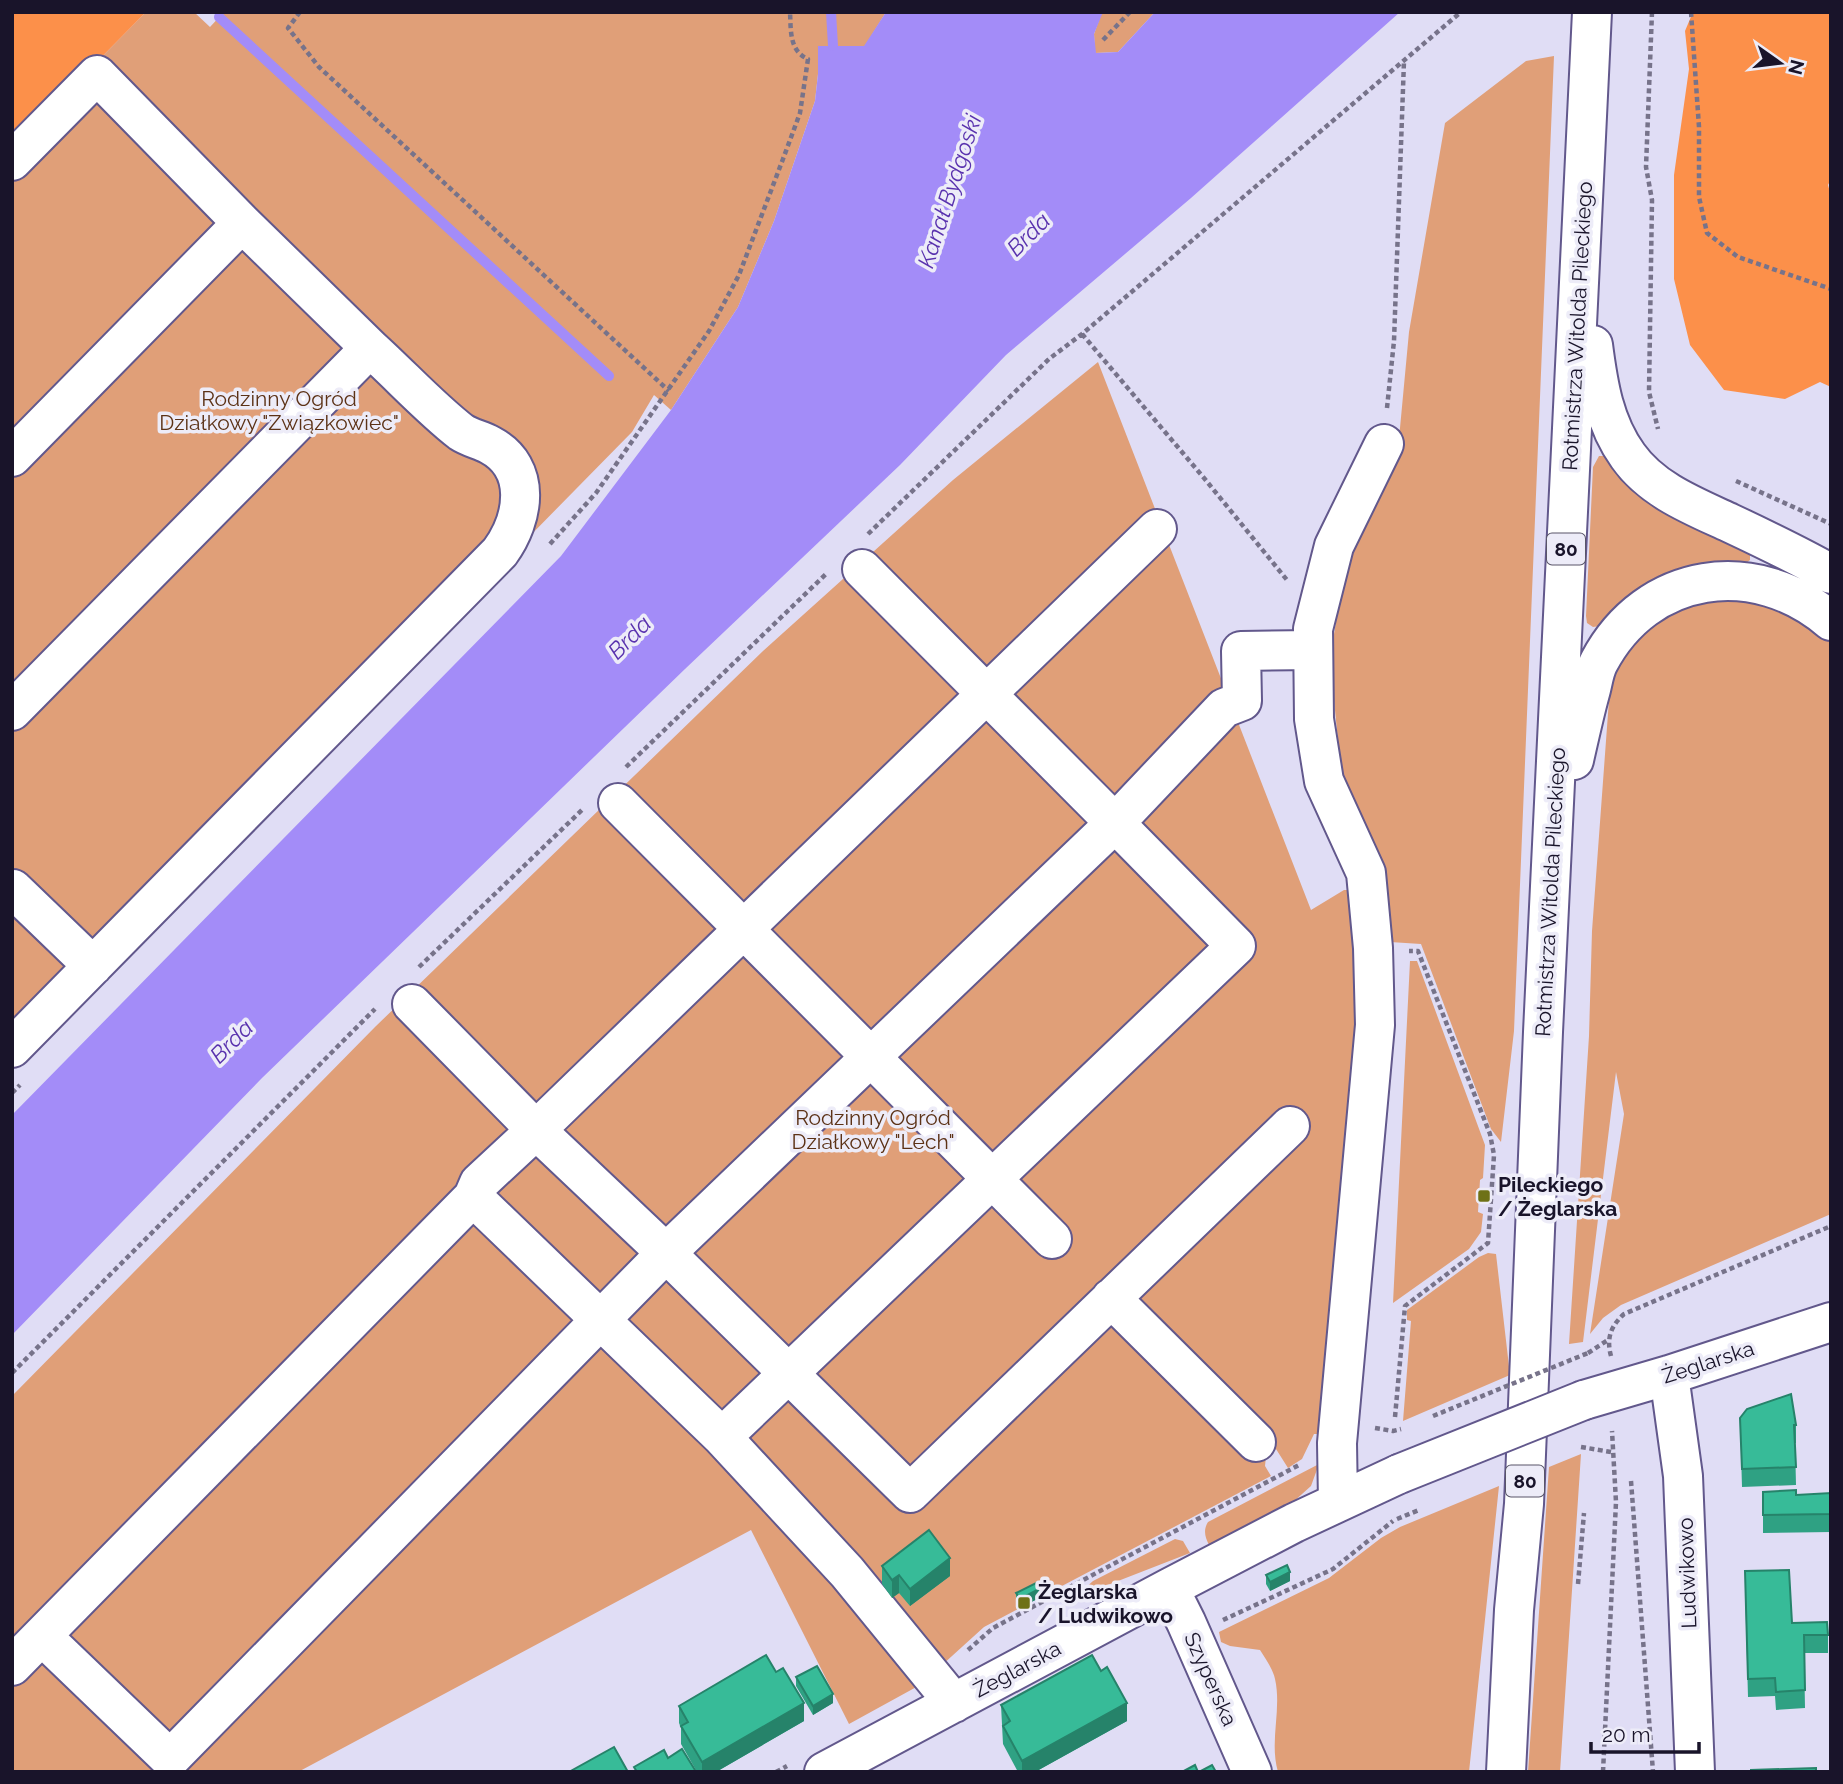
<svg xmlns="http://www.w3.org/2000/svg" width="1843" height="1784" font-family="Raleway,sans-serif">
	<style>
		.green { fill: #e09f78 }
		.forest { fill: #fc904a }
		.water { fill: #a38cf8 }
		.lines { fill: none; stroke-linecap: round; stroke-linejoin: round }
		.stream { stroke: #a38cf8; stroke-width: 10 }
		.minor-casing { stroke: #62588c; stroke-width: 42 }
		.major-casing { stroke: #62588c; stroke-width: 42 }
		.path { stroke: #77738a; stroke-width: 4.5; stroke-dasharray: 5 3.5; stroke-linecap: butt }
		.minor { stroke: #fff; stroke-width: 38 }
		.major { stroke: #fff; stroke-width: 38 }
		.minor-bridge-casing { stroke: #62588c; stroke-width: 42; stroke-linecap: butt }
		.path-bridge { stroke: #77738a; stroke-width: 4.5; stroke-dasharray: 5 3.5; stroke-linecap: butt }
		.minor-bridge { stroke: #fff; stroke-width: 38 }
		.wall { fill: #2fa183 }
		.shaded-wall { fill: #26836a }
		.building { fill: #37bb98; stroke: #26836a; stroke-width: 2 }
		.poi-dot { fill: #6e7116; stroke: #edecf8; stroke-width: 2.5 }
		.labels { text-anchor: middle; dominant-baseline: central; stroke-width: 7; stroke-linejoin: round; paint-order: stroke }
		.shield { fill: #edecf8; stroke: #595568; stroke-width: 2 }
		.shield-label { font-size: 19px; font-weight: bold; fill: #19142a }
		.street-label { font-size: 21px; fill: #19142a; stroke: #edecf8 }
		.park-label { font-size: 21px; fill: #5c3216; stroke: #edecf8 }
		.poi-label { font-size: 21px; font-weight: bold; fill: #19142a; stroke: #edecf8; text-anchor: start }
		.water-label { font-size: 23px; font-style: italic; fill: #5932ae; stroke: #edecf8 }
	</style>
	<rect width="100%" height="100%" fill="#e0ddf5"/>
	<path class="green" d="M146,12H194L210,27L224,12H886L865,46L818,47V74L815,101L774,221L738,307L671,410L654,395L632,432L12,1063V148Z
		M1102,12H1155L1118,52L1095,53L1094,34Z
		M1554,56L1514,1031L1501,1142L1491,1129L1421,944L1390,942L1343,792L1330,659L1344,572L1371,496L1397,460L1409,332L1445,123L1526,61Z
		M1098,362L1311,910L1344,890H1348L1349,893L1358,1002L1320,1434H1314L1302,1459L1288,1468L1276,1449L1266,1456L1265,1466L1271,1476L1041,1597L1038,1591L1016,1602L1020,1608L984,1627L920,1685L849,1724L751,1530L298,1772H12V1396L375,1027L763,651L953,480Z
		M1599,456H1605L1750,551V560L1746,563L1724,564L1600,626L1593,627L1587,623L1586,616L1593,467Z
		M1756,593L1831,631V1214L1621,1305L1603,1318L1590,1334L1624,1114L1616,1072L1583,1342L1569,1344L1589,1036L1592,931L1609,700L1617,660L1645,627L1679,607Z
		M1410,961H1417L1485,1145L1483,1178L1480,1180L1478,1212L1483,1214L1481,1232L1469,1249L1393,1303Z
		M1488,1253L1496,1254L1510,1375L1403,1421L1411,1321L1407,1320V1310L1479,1257Z
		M1581,1454L1560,1772H1528L1549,1467Z
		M1319,1464L1311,1486L1292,1503L1209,1545C1205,1537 1203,1530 1208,1522Z
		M1499,1486L1469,1772H1278C1269,1741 1282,1710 1275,1679C1273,1669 1265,1658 1260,1650L1230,1646L1221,1642L1219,1632L1329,1578L1381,1538L1400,1527Z
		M1175,1539L1183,1541L1190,1553L1082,1595V1591L1093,1581Z"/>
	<path class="forest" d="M12,12H146L12,148Z
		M1693,12H1831V179L1828,185L1831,196V387L1820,382L1785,399L1724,390L1690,345L1674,279V175L1689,69L1685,31Z"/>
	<path class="water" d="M886,12H1103L1094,34L1096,53L1118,52L1155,12H1400L1191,198L1006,355L900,465L685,669L262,1078L12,1335V1115L561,556L671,410L738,307L774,221L815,101L818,74V46H864Z"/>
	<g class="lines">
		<path class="stream" d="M831,12L833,46
			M219,17L609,376"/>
		<defs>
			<path id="minor" d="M12,161L97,75L242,223L370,348L12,711
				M12,457L242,223
				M1157,529L536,1130L666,1253L910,1493L1290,1126
				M862,569L1115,823L1224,708L1242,701L1241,651L1313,650
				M618,803L1052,1239
				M13,889L93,966
				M412,1004L536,1130L479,1183L473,1197
				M12,1048L500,552C524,519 533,468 490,445C481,440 470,438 461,432C430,408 400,375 370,348
				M1111,1298L1256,1442
				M1669,1375L1683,1476L1695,1772
				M1584,1400L1669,1375L1831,1322
				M1338,1502L1337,1443L1375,1025L1373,948L1366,873L1324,781L1314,719L1313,629L1334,546L1384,444
				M1169,1588L1186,1622L1252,1772
				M42,1636L170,1759L666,1253L1115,823L1236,946L722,1437
				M12,1666L473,1197L722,1437L847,1572L954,1703
				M824,1772L1169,1588L1294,1523L1399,1474"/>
			<path id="major" d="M1593,345C1598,384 1604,423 1628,456C1652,490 1693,506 1730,523C1764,539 1798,555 1831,574
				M1574,760C1579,738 1584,715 1590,693C1593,683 1594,671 1599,662C1647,571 1755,556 1831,621
				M1506,1772L1514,1610L1524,1504L1543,1032L1592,12"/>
		</defs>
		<use href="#minor" class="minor-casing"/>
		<use href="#major" class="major-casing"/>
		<path class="path" d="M300,12L288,28L319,67L669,391
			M1652,12L1646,167L1652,200L1649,392L1658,429
			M1691,12L1699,127V197L1707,233L1738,257L1831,289
			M1103,40L1130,12
			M1082,334L1204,478L1287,580
			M1387,408L1394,341L1404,61
			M1736,481L1831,524
			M868,534L1049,359L1082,334L1461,12
			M550,544L596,493L709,331L739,275L783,159L800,113L808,59C789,51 791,30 790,12
			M626,767L826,574
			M419,967L582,810
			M12,1093L20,1085
			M1588,1353L1608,1340
			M1611,1356C1606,1338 1611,1326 1624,1314L1831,1226
			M12,1373L375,1009
			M1395,1417L1405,1306L1488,1243L1494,1155L1490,1134L1418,951H1409
			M1375,1428L1393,1431L1401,1429
			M1581,1447L1611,1452
			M1631,1481L1653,1772
			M1578,1584L1584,1513
			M1223,1620L1333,1569L1393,1521
			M968,1650L993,1628L1299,1465
			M776,1772L787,1766
			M1603,1772L1616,1502L1612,1431"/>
		<use href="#minor" class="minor"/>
		<use href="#major" class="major"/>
		<defs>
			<path id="minor-bridge" d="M1399,1474L1584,1400"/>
		</defs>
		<use href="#minor-bridge" class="minor-bridge-casing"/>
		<path class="path-bridge" d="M1433,1416L1588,1353
			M1397,1519L1419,1510"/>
		<use href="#minor-bridge" class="minor-bridge"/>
	</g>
	<path class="wall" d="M1740,1418L1796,1425V1443H1795L1796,1485L1742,1487Z
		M1763,1492L1796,1495L1831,1493V1532L1763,1533Z
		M882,1566L950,1576L910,1606L899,1593L892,1598L882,1584Z
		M1266,1575L1290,1581L1270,1591L1266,1584Z
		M1745,1589L1792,1623L1828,1635V1653H1804L1805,1708L1776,1710L1775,1696L1748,1697Z
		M1016,1593L1041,1597L1020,1608L1016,1602Z
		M1101,1671L1127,1721L1035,1772H1018L1003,1744L1001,1705Z
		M796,1677L833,1703L813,1715L796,1686Z
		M679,1706L804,1721L716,1772H697L681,1744V1728L679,1723Z"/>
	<path class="shaded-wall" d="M950,1558V1576L910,1606V1589Z
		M1290,1572V1581L1270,1591V1582Z
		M899,1575V1593L892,1598V1580Z
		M1041,1588V1597L1020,1608V1599Z
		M833,1694V1703L813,1715V1706Z
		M804,1703V1721L716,1772H702V1762Z
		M1127,1703V1721L1035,1772H1022V1761Z"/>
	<path class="building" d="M1791,1394L1796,1425H1794L1796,1467L1742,1469L1740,1418L1747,1409Z
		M1796,1490V1495L1831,1493V1514L1763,1515V1492Z
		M929,1530L950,1558L910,1589L899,1575L892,1580L882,1566Z
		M1287,1565L1290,1572L1270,1582L1266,1575Z
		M1789,1570L1792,1623L1827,1622L1828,1635H1804L1805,1690L1776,1692L1775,1678L1748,1679L1745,1571Z
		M1038,1582L1041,1588L1020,1599L1016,1593Z
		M766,1655L776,1672L783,1668L804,1703L702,1762L681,1726L688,1722L679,1706Z
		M1092,1655L1101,1671L1107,1667L1127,1703L1022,1761L1003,1726L1010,1721L1001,1705Z
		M817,1666L833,1694L813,1706L796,1677Z
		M614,1747L628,1772H569Z
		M682,1749L695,1770L692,1772H637L634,1767L664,1750L668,1758Z
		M1195,1765L1198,1772H1182Z
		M1212,1765L1216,1772H1199Z
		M1816,1768V1772H1751V1770Z"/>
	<g class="poi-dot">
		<rect x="1477" y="1189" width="14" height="14" rx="3.5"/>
		<rect x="1017" y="1596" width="14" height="14" rx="3.5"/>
	</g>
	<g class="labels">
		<g class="shield">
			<rect x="1547" y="533.5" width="38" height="31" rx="5"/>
			<rect x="1506" y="1465.5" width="38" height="31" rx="5"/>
		</g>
		<g class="shield-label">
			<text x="1566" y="549">80</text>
			<text x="1525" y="1481">80</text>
		</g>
		<g class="street-label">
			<text transform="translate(1577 326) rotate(-87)">Rotmistrza Witolda Pileckiego</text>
			<text transform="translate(1550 892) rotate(-87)">Rotmistrza Witolda Pileckiego</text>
			<text transform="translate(1708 1362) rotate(-18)">Żeglarska</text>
			<text transform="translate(1687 1573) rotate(-92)">Ludwikowo</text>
			<text transform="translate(1017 1669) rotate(-28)">Żeglarska</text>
			<text transform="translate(1211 1679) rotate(66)">Szyperska</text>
		</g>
		<g class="park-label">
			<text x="279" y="398">Rodzinny Ogród<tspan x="279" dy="24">Działkowy "Związkowiec"</tspan></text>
			<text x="873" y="1117">Rodzinny Ogród<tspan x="873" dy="24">Działkowy "Lech"</tspan></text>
		</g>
		<g class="poi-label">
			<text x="1498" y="1184">Pileckiego<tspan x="1498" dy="24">/ Żeglarska</tspan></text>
			<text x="1038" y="1591">Żeglarska<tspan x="1038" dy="24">/ Ludwikowo</tspan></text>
		</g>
		<g class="water-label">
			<text transform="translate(949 191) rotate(-72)">Kanał Bydgoski</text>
			<text transform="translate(1028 234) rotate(-45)">Brda</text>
			<text transform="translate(629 637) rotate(-45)">Brda</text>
			<text transform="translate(231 1041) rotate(-45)">Brda</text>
		</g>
	</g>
	<rect width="1843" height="1784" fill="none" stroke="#19142a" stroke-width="28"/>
	<g transform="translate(1780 63) rotate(104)" stroke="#edecf8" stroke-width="5" paint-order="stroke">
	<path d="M0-5L12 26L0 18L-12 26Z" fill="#19142a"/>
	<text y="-10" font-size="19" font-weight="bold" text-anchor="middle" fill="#19142a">N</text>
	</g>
	<path d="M1591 1742v10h108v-10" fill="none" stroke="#19142a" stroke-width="3.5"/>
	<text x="1602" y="1742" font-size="21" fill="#19142a" stroke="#edecf8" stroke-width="5" paint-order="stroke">20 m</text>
</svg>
